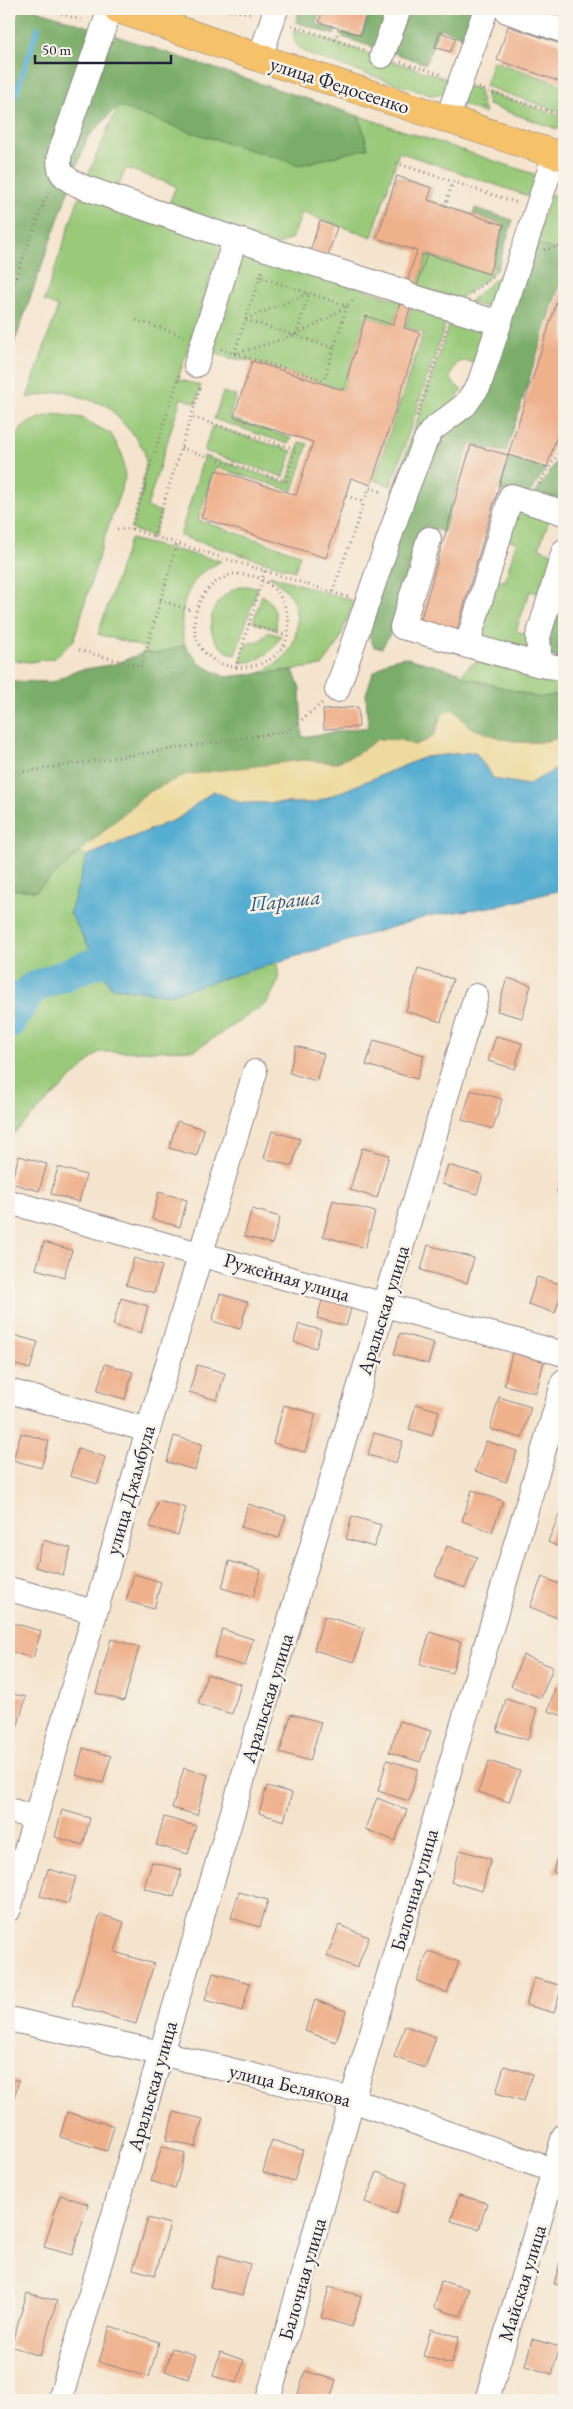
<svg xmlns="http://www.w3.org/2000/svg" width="573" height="2409" font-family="'EB Garamond',serif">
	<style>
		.green { fill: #99c979; stroke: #5e765a }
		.forest { fill: #7aad69; stroke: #4e6852 }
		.sand { fill: #eeda9e; stroke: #887e6c }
		.water { fill: #54add1; stroke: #3b6886 }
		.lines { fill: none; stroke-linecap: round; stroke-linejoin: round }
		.stream { stroke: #54add1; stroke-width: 5.5 }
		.river { stroke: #54add1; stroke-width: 32 }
		.building { fill: #efb08c }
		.minor-casing { stroke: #8c8384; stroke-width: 26 }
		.major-casing { stroke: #8c8384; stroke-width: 29 }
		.path { stroke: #8c8384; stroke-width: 3; stroke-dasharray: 1 4; stroke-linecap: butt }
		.minor { stroke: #fff; stroke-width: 24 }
		.major { stroke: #f5c16b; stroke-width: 28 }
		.labels { text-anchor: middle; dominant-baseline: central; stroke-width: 5; stroke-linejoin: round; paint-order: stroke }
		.street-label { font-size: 20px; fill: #22223b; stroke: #f7f3e8 }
		.water-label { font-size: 21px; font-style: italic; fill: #365a77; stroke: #f7f3e8 }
	</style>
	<rect width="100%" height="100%" fill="#f7f3e8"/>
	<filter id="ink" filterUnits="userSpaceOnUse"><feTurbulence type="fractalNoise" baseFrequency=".02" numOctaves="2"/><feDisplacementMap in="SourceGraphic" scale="10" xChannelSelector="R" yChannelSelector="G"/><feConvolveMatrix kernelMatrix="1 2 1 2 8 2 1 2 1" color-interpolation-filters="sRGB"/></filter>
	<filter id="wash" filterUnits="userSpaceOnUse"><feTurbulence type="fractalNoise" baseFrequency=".0096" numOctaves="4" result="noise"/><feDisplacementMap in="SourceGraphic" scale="20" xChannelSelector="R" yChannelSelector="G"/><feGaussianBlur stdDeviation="1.12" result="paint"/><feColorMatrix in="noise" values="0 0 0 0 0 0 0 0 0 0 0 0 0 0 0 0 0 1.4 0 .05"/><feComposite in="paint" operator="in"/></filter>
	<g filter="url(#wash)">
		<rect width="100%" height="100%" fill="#f5e4cd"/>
		<path class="green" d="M294,29L453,81L446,94L430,95L307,54C297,47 292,41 294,29Z
			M493,61L564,85V98L560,112L485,86Z
			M463,84L479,90L485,114L462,104Z
			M485,92L564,117V125L557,129L488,105Z
			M118,106L368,148L359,116L534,174L537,177L534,198L399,152L372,237L302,213L293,237L278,246L167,209L176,186L126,168L117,190L86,179Z
			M397,176L432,188L429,200L504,225L491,265L498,267L489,277L459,299L417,287L427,255L489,274L377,238Z
			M80,194L222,242L178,379L201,386L196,403L181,398L147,507L161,512L153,537L131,529L144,486L141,495L146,463L144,450L136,438L108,406L63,391L27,398L58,307L44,301Z
			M551,194L564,199V253L534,243Z
			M244,251L401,301L393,325L366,316L343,390L252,361L228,358L211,350L237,256Z
			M500,275L503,276L497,306L491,309L469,302Z
			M413,303L449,313L391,486L374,480L423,333L405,327Z
			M452,315L489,330L478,364L466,361L458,362L453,369L450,378L455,385L462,390L395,487Z
			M223,392L236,396L229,418L291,438L288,444L214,419Z
			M56,414L82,418L111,434L122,454L125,478L102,545L74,640L55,658L30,662L9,660V453C18,425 28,420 56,414Z
			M212,426L292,451L284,477L204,451Z
			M300,442L308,444L293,491L215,467L198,520L300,554L295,571L180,536L204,456L287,483Z
			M508,509L552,512L539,548L560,556L548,596L530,591L516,631L536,637L535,650L487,644L476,627L489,577L505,581L516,542L500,537Z
			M130,539L221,561C214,566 203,570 198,577C181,596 179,622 185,645L157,654L145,652L146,648L98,634Z
			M269,575L354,601L338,644L322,666L258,674C268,669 278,664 285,656C299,641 301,612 289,594C284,587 275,581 269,575Z
			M243,586L258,587L235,655C197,642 207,595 243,586Z
			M262,595C274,602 278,616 276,630L253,622Z
			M268,632L281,636C272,651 259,664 240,662L246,644L261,640Z
			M484,661L564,676V693L540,698L461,676C467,666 473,662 484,661Z
			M80,852L87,856L70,913L111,987L169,995L277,961L279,980L267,1003L195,1050L99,1052L9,1138V889L36,891Z"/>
		<path class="forest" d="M20,9H34L359,116L368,148L300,165L187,131L118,106L87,138L9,358V45Z
			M299,9H320L316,24L336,30L334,35L296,22Z
			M370,9H395L381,50L342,37L343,32L361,37Z
			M403,9H471L464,37L439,28L426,64L388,51Z
			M475,208L513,220L498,267L492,266L505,225L473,214Z
			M534,243L564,253V270L506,452L469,445L444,532L425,526L400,591L390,634L382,648L374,647L367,631L436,436L457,417Z
			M564,449V510L531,500L564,450Z
			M509,458L546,469L526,498L499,490Z
			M558,577L564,579V660L548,655Z
			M185,645L200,664L225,677L293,670L300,688L302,737L368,727L366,694L373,673L388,661L403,657L459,672L461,676L540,698L564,693V737C514,751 487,736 442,714L435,734L428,740L414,745L399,740L378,739L357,754L335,763L303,760L252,768L147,793L36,891L9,889V681L53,682L74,671L115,664L145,652L157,654Z"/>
		<path class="sand" d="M452,709C460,714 464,724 472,728C475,730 480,731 483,732C514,744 532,746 564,737V765L527,785L494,779L475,752L425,757L314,803H241L213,791L179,818L87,856L80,852L147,793L185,775L303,760L335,763L357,754L378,739L400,740L414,745L428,740L435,734L442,714Z"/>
		<path class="water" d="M475,752L494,779L527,785L564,765V889L503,905L429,916L169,995L111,987L70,913L87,856L179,818L213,791L241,803H314L425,757Z"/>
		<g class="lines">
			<path class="stream" d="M9,114L38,28
				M9,980L26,997"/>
			<path class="river" d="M9,1023L32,988L138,946"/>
		</g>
		<g id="blocks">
			<path class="building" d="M323,9H368L360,35L319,22Z
				M508,26L564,45V83L497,60Z
				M440,32L456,38L450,52L435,47Z
				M397,176L432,188L428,200L504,225L489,274L427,254L404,328L420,333L371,485L351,478L326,558L201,518L216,470L296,495L313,442L234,417L252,361L343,390L366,316L393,325L417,251L377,238Z
				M320,221L337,227L328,256L310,251Z
				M564,279V414L547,467L508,455Z
				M471,445L508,455L456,633L420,622Z
				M358,707L359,727L324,729L323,710Z
				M418,969L453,979L441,1022L406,1011Z
				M507,978L531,985L522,1018L497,1011Z
				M496,1036L522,1043L515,1069L488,1061Z
				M374,1040L424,1055L417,1079L366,1065Z
				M296,1046L324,1054L316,1081L289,1073Z
				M471,1090L502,1099L493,1129L462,1120Z
				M177,1121L204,1129L197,1156L169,1148Z
				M272,1131L300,1139L292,1166L264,1158Z
				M362,1148L389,1155L377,1198L350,1190Z
				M19,1156L47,1164L39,1191L11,1183Z
				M448,1165L483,1175L477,1194L442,1184Z
				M58,1167L86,1175L79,1202L51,1194Z
				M564,1169V1194L557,1192Z
				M159,1192L187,1200L180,1227L152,1219Z
				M333,1200L375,1212L365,1248L323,1236Z
				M252,1209L280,1217L272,1244L244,1236Z
				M44,1242L72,1250L64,1277L36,1269Z
				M428,1245L474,1258L467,1283L421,1270Z
				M134,1258L162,1266L154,1293L126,1285Z
				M537,1277L564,1285L555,1313L528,1304Z
				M220,1294L248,1302L240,1329L212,1321Z
				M324,1294L353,1302L346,1326L317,1318Z
				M121,1298L148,1306L141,1333L113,1325Z
				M299,1324L321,1330L316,1348L294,1342Z
				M400,1333L434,1343L428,1364L394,1354Z
				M10,1334L38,1342L30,1369L9,1363Z
				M512,1353L544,1361L536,1393L504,1385Z
				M105,1364L133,1372L125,1399L97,1391Z
				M197,1365L225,1373L217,1400L189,1392Z
				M499,1397L531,1407L522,1438L490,1429Z
				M416,1404L439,1411L432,1436L409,1429Z
				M284,1405L316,1414L305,1452L273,1443Z
				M21,1433L49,1441L41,1468L13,1460Z
				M374,1433L403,1441L396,1463L368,1455Z
				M174,1436L202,1444L195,1470L167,1462Z
				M486,1441L517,1451L506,1482L475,1471Z
				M78,1448L105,1457L98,1484L70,1476Z
				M472,1490L503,1501L492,1532L462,1521Z
				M158,1500L186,1508L178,1535L150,1527Z
				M248,1504L286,1516L279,1538L241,1527Z
				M560,1512L564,1514V1549L548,1542Z
				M352,1516L381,1525L374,1547L346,1539Z
				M43,1540L71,1548L63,1575L35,1567Z
				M447,1546L477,1557L465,1588L435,1576Z
				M229,1561L261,1570L253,1597L222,1588Z
				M134,1574L161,1582L154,1609L126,1601Z
				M542,1577L564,1586V1609L560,1619L530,1607Z
				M324,1616L364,1628L354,1662L314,1650Z
				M13,1623L41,1631L33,1658L9,1651V1637Z
				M222,1629L253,1639L245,1666L214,1657Z
				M430,1632L461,1642L452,1673L420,1664Z
				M111,1639L139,1647L124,1701L96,1693Z
				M523,1655L553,1667L541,1698L511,1686Z
				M207,1674L241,1684L232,1714L198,1704Z
				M556,1684L564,1687V1716L548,1711Z
				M9,1693L26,1697L17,1728L9,1725Z
				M506,1699L537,1709L528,1740L497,1731Z
				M291,1714L321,1722L310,1761L280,1752Z
				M400,1721L431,1731L420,1762L389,1752Z
				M9,1743L14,1744L9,1759Z
				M83,1748L111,1756L103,1783L76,1775Z
				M387,1760L418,1769L409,1801L378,1791Z
				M489,1761L520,1771L509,1802L478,1792Z
				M184,1768L208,1775L197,1815L172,1808Z
				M267,1786L292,1793L284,1821L259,1813Z
				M377,1798L407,1810L395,1841L365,1829Z
				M62,1810L90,1818L83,1845L55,1837Z
				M164,1817L196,1826L188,1854L156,1845Z
				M561,1845L564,1846V1875L553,1872Z
				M460,1850L491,1859L482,1891L451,1882Z
				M152,1862L182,1870L174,1897L144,1888Z
				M48,1869L76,1877L68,1904L40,1896Z
				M239,1892L268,1900L260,1927L231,1918Z
				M100,1914L124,1922L115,1952L154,1964L136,2024L72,2005Z
				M339,1925L369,1937L357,1968L327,1956Z
				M428,1951L459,1962L447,1993L417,1981Z
				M213,1973L250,1983L242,2011L205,2000Z
				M534,1978L562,1986L554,2013L526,2005Z
				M315,2000L346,2011L336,2042L305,2031Z
				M405,2026L436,2037L425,2068L394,2057Z
				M504,2066L532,2074L524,2101L496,2093Z
				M9,2078L19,2081L11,2108H9Z
				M67,2112L114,2126L107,2151L60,2137Z
				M174,2112L203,2119L195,2147L166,2140Z
				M272,2140L303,2150L294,2181L263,2172Z
				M162,2146L185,2154L175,2189L151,2181Z
				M377,2172L407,2183L396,2214L365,2202Z
				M60,2195L88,2204L72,2255L44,2247Z
				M459,2195L487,2203L479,2229L451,2221Z
				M148,2218L170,2224L155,2275L133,2269Z
				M219,2255L250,2264L242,2296L210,2287Z
				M562,2256L564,2257V2286L554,2284Z
				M441,2281L469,2289L461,2316L434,2308Z
				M329,2287L361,2296L352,2327L321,2318Z
				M27,2293L57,2301L40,2356L11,2346Z
				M110,2326L159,2342L149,2377L99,2362Z
				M431,2329L459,2337L451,2364L423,2356Z
				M532,2339L560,2347L552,2374L525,2366Z
				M172,2348L196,2355L188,2379L165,2371Z
				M220,2352L244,2360L237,2383L213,2376Z
				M305,2371L336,2380L330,2400H296Z"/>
		</g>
	</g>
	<g filter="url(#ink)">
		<use href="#blocks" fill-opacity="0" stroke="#8c8384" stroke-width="1"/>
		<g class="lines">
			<defs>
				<path id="minor" d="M110,9L60,153C56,175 65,178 83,187L235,239L404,292
					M507,11L564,31
					M382,56L399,9
					M260,58L276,9
					M447,120L486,9
					M414,297L499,323
					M196,365L235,239
					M429,539L402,627L540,665L564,668
					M467,646L511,496L564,513
					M540,665L538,637L564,551
					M337,690L404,495L425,442L432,430L465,405L479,385L555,154
					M9,1202L564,1354
					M9,1391L148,1430
					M9,1589L95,1612
					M9,1810L35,1818
					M9,1909L148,1430L255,1072
					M9,2019L161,2053L352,2100L564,2174
					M60,2400L161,2053L476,996
					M268,2400L352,2100L564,1381
					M487,2400L564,2136"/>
				<path id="major" d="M118,9L260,58L564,157"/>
			</defs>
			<use href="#minor" class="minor-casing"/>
			<use href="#major" class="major-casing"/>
			<path class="path" d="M47,9L84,21
				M209,9L253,13
				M292,25L364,50
				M335,40L339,29
				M401,62L443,75
				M479,88L564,116
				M482,90L485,108
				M557,132L564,128
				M396,163L518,203
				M445,206L453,182
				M544,250L564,245
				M472,293L493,277
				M9,296L49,189
				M246,319L309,293
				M136,320L185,336
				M246,320L334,348L347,306L260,277
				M296,335L309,293
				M221,349L234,354L263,268
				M234,354C279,341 320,329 356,298
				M235,354L324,380L334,348
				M417,416L447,327
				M557,438L564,440
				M181,448L286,481L296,449L191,417
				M539,484L564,444
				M346,496L364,502
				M117,529H131L348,597
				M131,529L179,375
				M153,537L201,385
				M233,574C243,575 255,575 263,580C288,595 298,632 278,653C259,672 218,673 202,649C183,619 202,582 233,574Z
				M333,591L369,488L383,492
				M160,600L193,611
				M249,624L287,636
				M79,650L141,667L177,544
				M236,668L265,570
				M9,774L288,731L322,703"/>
			<use href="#minor" class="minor"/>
			<use href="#major" class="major"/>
		</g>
	</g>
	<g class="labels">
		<g class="street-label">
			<text transform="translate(340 85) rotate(18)">улица Федосеенко</text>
			<text transform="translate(287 1277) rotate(16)">Ружейная улица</text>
			<text transform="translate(383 1310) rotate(-73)">Аральская улица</text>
			<text transform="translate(130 1490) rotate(-74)">улица Джамбула</text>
			<text transform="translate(267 1698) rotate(-73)">Аральская улица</text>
			<text transform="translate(414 1890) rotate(-74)">Балочная улица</text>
			<text transform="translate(290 2085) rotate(14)">улица Белякова</text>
			<text transform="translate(152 2086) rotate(-74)">Аральская улица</text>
			<text transform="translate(302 2279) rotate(-74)">Балочная улица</text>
			<text transform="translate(522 2283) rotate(-73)">Майская улица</text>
		</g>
		<g class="water-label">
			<text transform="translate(285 900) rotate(-6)">Параша</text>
		</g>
	</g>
	<rect width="573" height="2409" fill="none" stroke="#f7f3e8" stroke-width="30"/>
	<path d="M35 55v8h136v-8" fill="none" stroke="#22223b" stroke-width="2.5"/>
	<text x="42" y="55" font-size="15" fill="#22223b" stroke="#f7f3e8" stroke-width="4" paint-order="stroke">50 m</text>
</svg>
